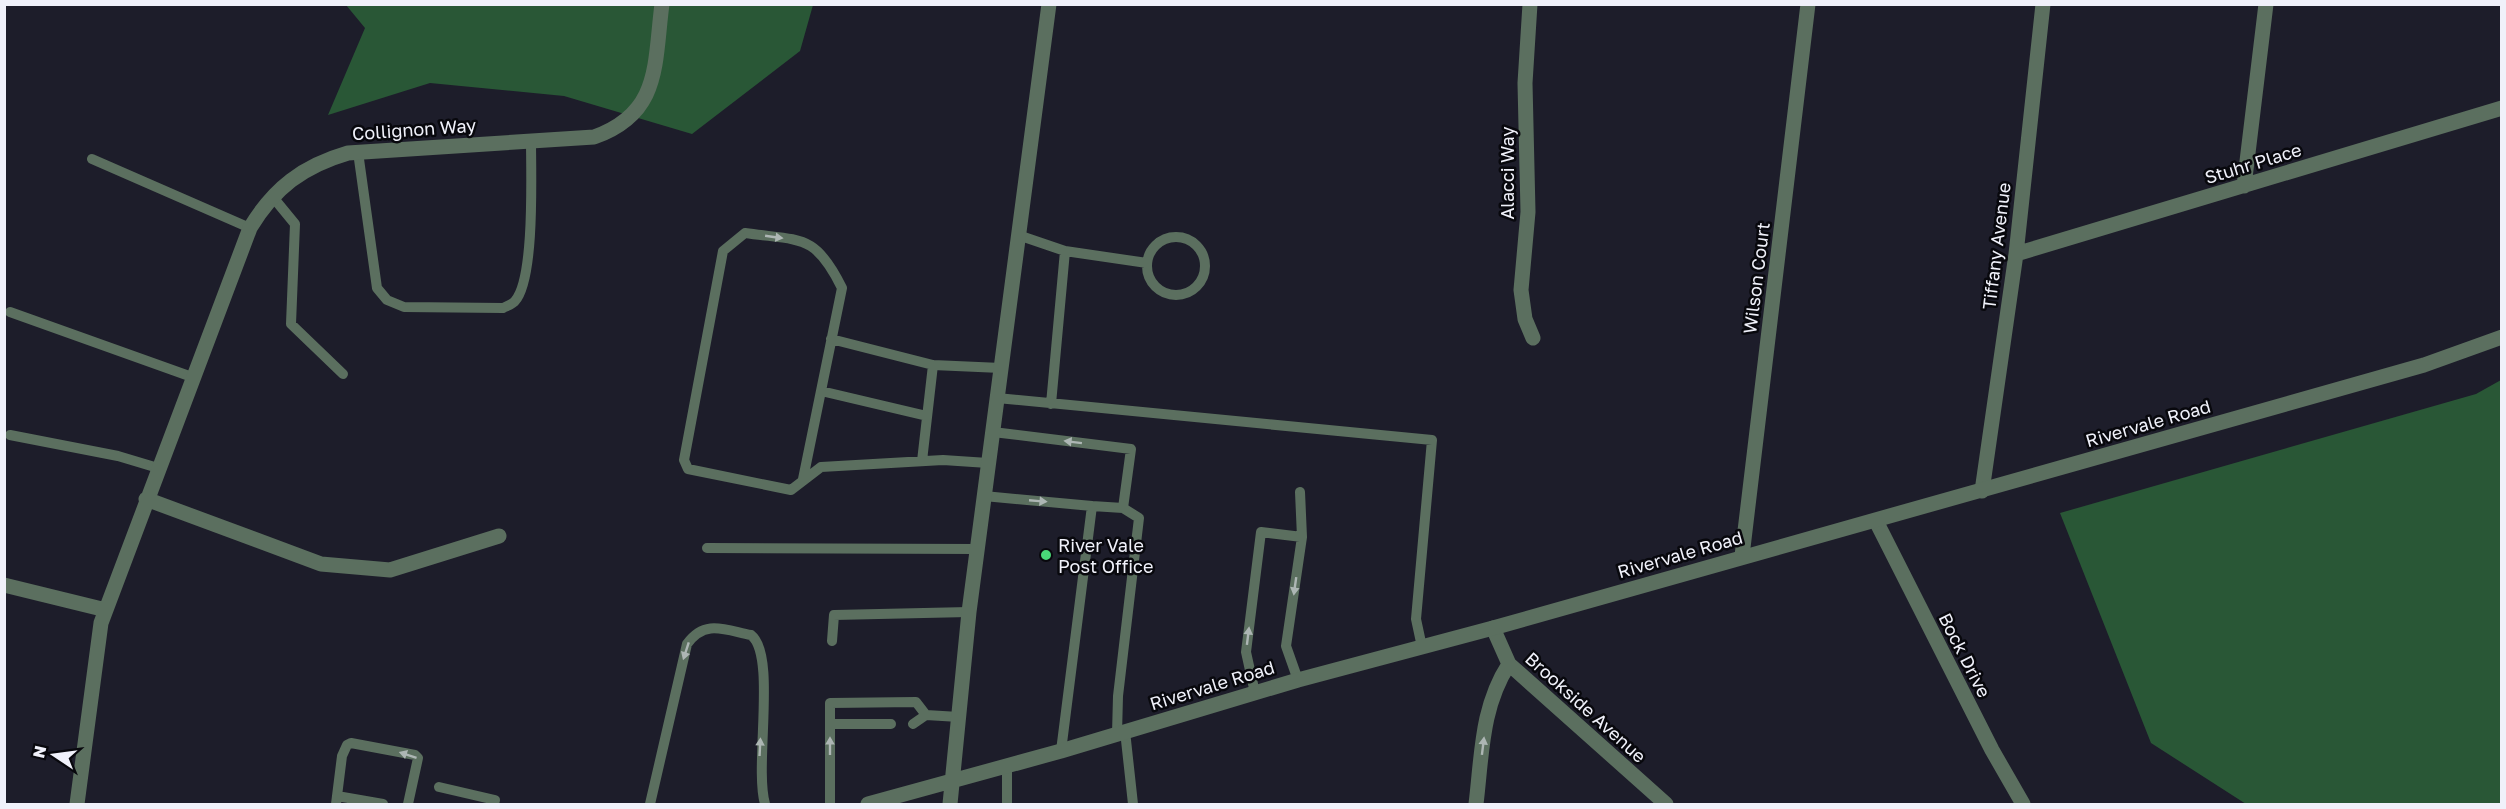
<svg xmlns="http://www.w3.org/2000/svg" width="2506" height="809" font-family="'Golos Text',sans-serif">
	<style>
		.forest { fill: #295736 }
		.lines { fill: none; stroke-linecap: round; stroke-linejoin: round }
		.service { stroke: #5b6f5f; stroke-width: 10 }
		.minor { stroke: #5b6f5f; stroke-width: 15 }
		.tertiary { stroke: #5b6f5f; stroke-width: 15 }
		.oneway { fill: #adb6b4 }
		.poi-dot { fill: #49d778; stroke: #08080d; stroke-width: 2 }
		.labels { text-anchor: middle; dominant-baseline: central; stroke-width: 5; stroke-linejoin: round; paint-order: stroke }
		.street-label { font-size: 18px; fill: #f0f1fa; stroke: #08080d }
		.poi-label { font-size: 18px; fill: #f0f1fa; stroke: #08080d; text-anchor: start }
	</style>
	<rect width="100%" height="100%" fill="#1d1d2a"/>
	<path class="forest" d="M346,5H813L800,51L692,134L564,96L430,83L328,115L365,28Z
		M2501,380V804H2246L2151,743L2060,513L2476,394Z"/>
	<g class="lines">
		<path class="service" d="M358,152L377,288L387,300L404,307L503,308C507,306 513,304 515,301C535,279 531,173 531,141
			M92,159L250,228
			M272,196L295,224L291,324L343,374
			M1018,235L1065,251L1147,263
			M1147 266a29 29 0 1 1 58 0a29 29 0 1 1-58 0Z
			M10,312L192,377
			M831,339L933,365L1001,368
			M821,391L927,416
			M997,398L1432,440L1416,619L1422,647
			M1051,404L1065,251
			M993,432L1131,449L1123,508L1092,506L1061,751
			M10,435L118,456L158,468
			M922,461L933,365
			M803,479L842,288C815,233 801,241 745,233L723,251L684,460L688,469L791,490L821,467L943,460L988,463
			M1300,492L1302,537
			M984,496L1092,506
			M707,548L977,549
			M832,641L834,615L969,612
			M1255,693L1246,652L1261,532L1302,537L1286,646L1298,680
			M830,724H891
			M913,724L926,715
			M1125,731L1133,804
			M1117,734L1118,696L1139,518L1123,508
			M439,787L495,800L494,804
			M337,796L383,804
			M336,804L342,756L347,745L351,743L415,755L418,758L408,804
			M650,804L687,644C705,619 725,630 751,635C777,655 754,766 765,804
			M830,804V703L916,702L926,715L959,717
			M1007,804V766"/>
		<path class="minor" d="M1530,4L1525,83L1528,212L1521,290L1525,319L1533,338
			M2244,186L2266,4
			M2016,254L2502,108
			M1982,491L2016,254L2043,4
			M146,499L321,564L390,570L499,536
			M1876,521L1992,750L2023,804
			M1742,556L1808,4
			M4,585L106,610
			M1493,628L1509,664L1666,804
			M77,804L101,623L250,228C274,188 303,166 348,153L594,137C661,113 654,65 662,4
			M1476,804C1482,755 1481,707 1509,664"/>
		<path class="tertiary" d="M868,804L1061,751L1298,680L1493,628L2424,365L2502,337
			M950,804L969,612L1049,4"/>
	</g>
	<defs><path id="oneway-solid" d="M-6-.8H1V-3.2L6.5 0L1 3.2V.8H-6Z" transform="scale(1.5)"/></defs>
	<g class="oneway">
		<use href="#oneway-solid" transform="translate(774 237) rotate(8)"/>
		<use href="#oneway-solid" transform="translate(1073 442) rotate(-173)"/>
		<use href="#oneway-solid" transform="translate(1038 501) rotate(5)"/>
		<use href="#oneway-solid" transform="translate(1295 586) rotate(98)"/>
		<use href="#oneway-solid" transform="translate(1248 636) rotate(-83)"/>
		<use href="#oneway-solid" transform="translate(686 651) rotate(108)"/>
		<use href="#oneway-solid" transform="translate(830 746) rotate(-90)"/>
		<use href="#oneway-solid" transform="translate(1483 746) rotate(-83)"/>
		<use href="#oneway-solid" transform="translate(760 747) rotate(-87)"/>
		<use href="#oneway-solid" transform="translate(408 755) rotate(-162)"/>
	</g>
	<circle class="poi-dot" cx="1046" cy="555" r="6"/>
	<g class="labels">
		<g class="street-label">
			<text transform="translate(414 129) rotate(-4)">Collignon Way</text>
			<text transform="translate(2253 163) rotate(-17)">Stuhr Place</text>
			<text transform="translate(1507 173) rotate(-90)">Alacci Way</text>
			<text transform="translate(1996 246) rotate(-83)">Tiffany Avenue</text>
			<text transform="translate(1756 278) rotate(-83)">Wilson Court</text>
			<text transform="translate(2148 423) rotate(-16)">Rivervale Road</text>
			<text transform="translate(1680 554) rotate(-16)">Rivervale Road</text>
			<text transform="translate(1965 655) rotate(63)">Bock Drive</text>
			<text transform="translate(1212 685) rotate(-17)">Rivervale Road</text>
			<text transform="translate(1586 707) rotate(42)">Brookside Avenue</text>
		</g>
		<g class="poi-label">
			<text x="1058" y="545">River Vale<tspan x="1058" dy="21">Post Office</tspan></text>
		</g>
	</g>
	<rect width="2506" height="809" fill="none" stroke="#f0f1fa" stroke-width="12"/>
	<g transform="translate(54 755) rotate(283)" stroke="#08080d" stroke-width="4.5" paint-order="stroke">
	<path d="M0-4.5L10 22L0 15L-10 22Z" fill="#f0f1fa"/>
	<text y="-9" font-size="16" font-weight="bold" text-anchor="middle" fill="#f0f1fa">N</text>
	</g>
</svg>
